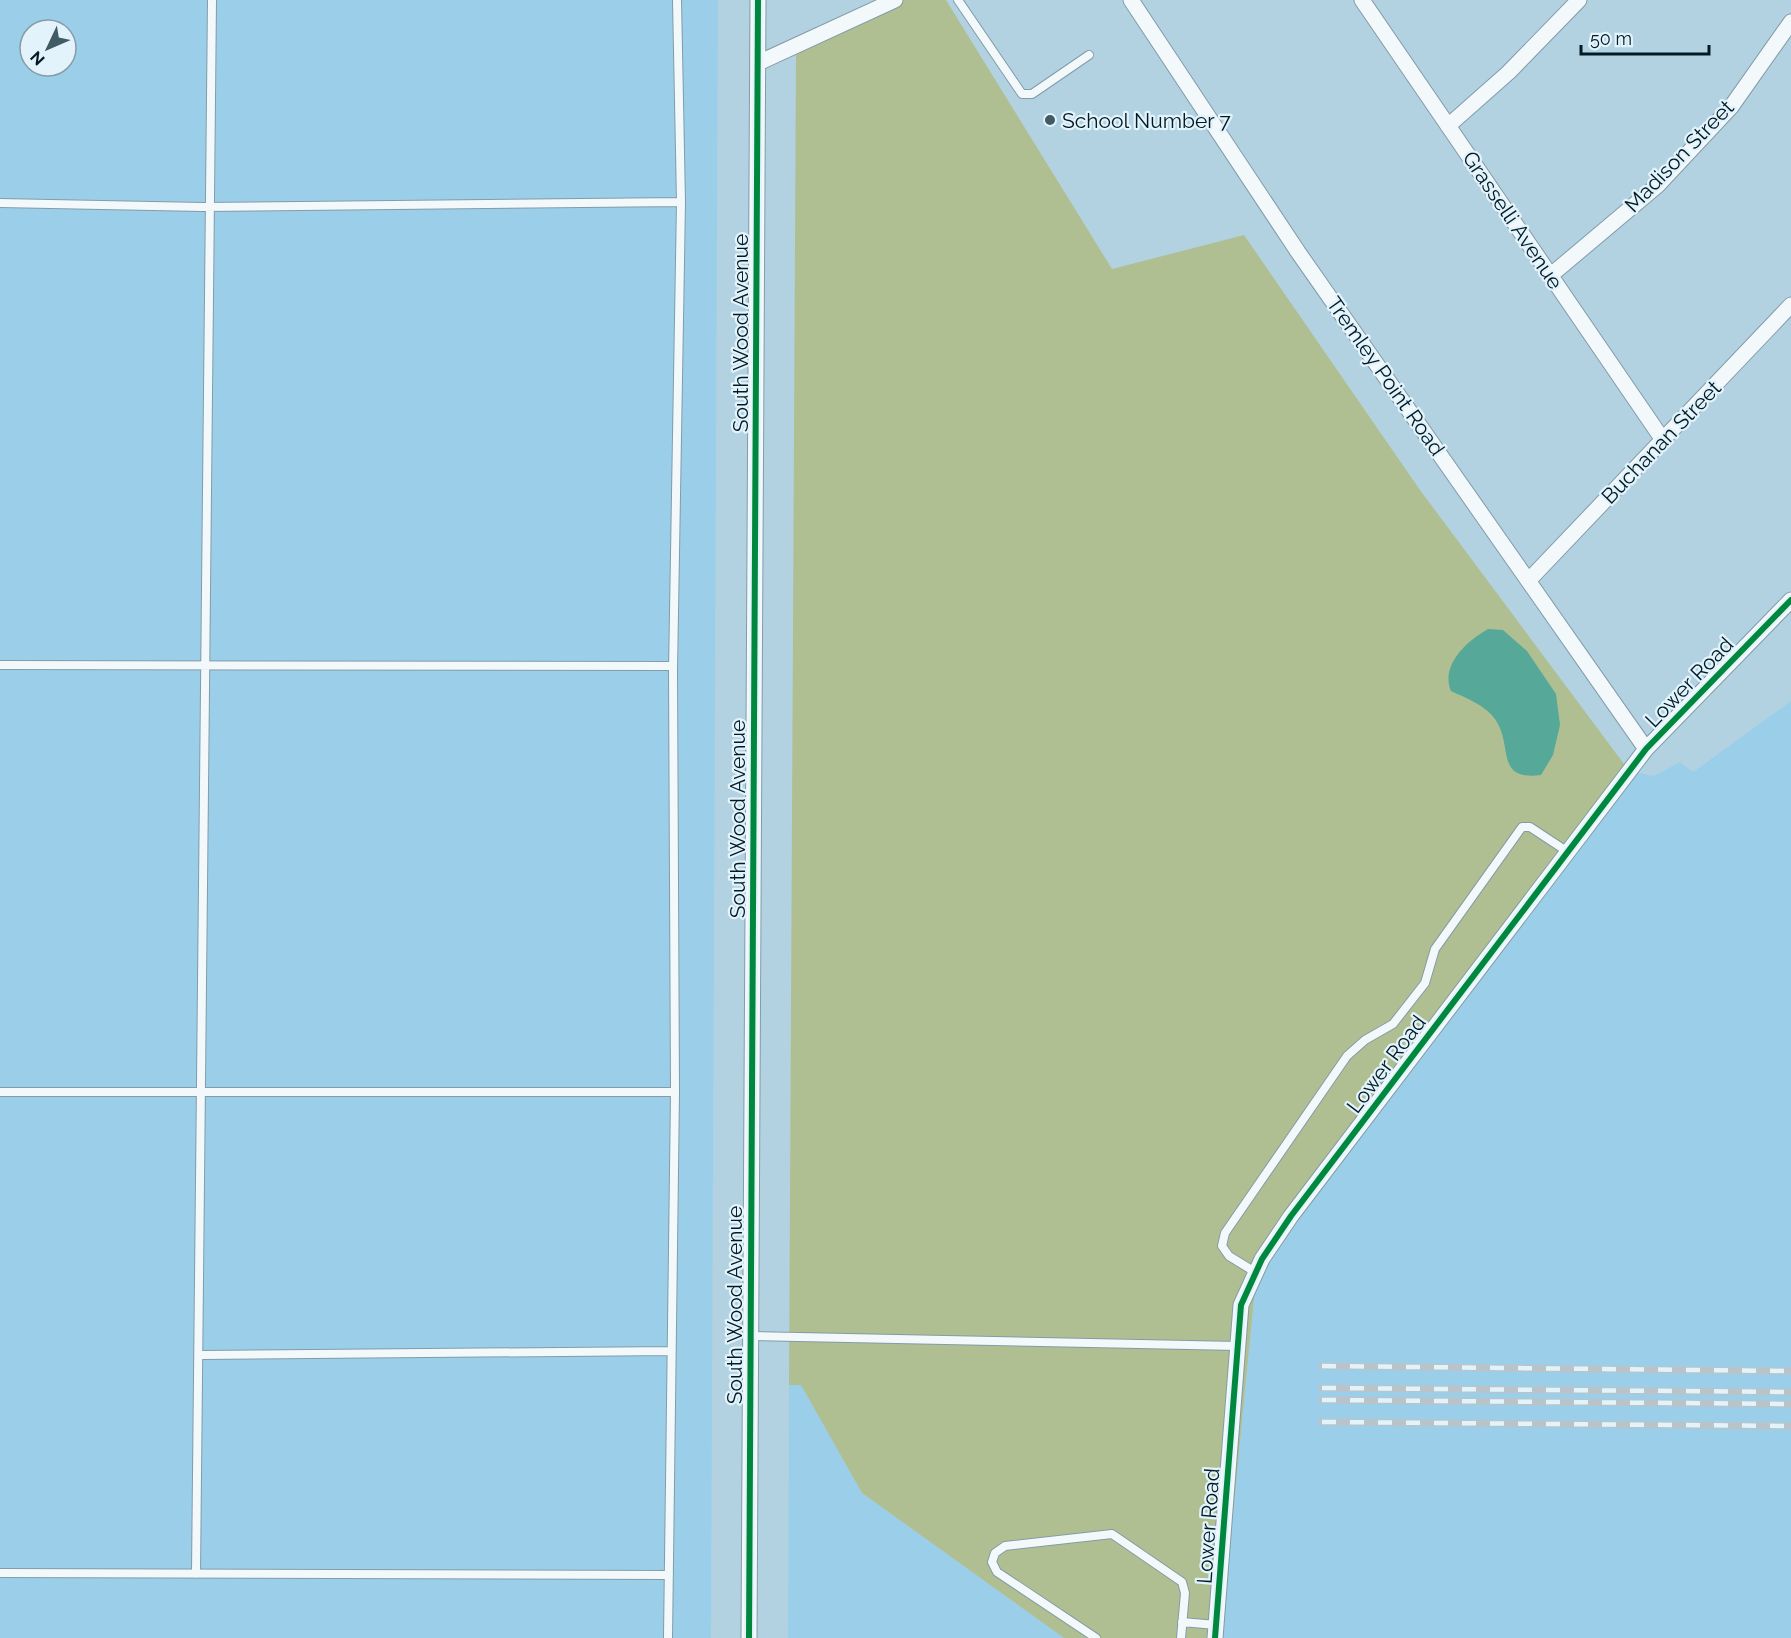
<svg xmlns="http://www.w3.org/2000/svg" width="1791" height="1638" font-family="Raleway,sans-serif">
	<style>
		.built { fill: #9bcfe9; fill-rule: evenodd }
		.green { fill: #b0bf92 }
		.water { fill: #56a898 }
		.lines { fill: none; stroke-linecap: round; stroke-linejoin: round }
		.service-casing { stroke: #829ca8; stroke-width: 10 }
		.minor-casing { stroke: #829ca8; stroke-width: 17 }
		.service { stroke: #f3f8fb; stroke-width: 8 }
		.minor { stroke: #f3f8fb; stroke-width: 15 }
		.rail-casing { stroke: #bac4c8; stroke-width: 7 }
		.rail { stroke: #e2f3fc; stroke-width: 4.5; stroke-dasharray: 14; stroke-linecap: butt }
		.cycleway-casing { stroke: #e2f3fc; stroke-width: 10 }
		.cycleway { stroke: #00873e; stroke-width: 6 }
		.poi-dot { fill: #405a66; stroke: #e2f3fc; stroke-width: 2 }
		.labels { text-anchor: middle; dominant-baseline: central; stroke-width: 4.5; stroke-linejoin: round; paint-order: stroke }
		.poi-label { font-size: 21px; fill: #021a24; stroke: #e2f3fc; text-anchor: start }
		.street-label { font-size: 21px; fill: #021a24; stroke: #e2f3fc }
	</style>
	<rect width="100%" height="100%" fill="#b2d2e2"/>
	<path class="built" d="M0,0H718L711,1638H0ZM30,30H66V66H30Z
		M1791,701V1638H1221L1257,1268L1630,771L1654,776L1680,762L1693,772Z
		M801,1384L862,1493L1064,1638H788L789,1385Z"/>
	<path class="green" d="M901,0H946L1112,269L1244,235L1420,490L1627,768L1257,1268L1221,1638H1064L862,1493L801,1385H789L796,49Z"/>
	<path class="water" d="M1488,629L1503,630L1527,651L1556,694L1560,725L1553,755L1541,775C1494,781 1514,746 1495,719C1485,705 1466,698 1451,691C1440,665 1467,641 1488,629Z"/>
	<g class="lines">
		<defs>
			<path id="service" d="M677,0L681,202
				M958,0L1022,94H1032L1089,55
				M0,203L203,207L681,202L673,671L675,1092H0
				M0,665L673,666
				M1255,1272L1229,1256L1222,1246L1225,1233L1347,1056L1365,1040L1393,1024L1425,983L1435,949L1522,827H1530L1568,852
				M751,1336L1238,1346
				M200,1355L671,1351
				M0,1573L669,1575
				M196,1574L212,0
				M1182,1622L1216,1625
				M668,1638L675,1092
				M1096,1638L997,1572L992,1562L995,1553L1005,1546L1112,1534L1182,1582L1185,1593L1181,1638"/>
			<path id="minor" d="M1131,0L1298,252L1646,749
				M1362,0L1663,440
				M758,63L895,0
				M1448,126L1509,72L1579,0
				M1551,275L1658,185L1731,107L1791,22
				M1530,579L1791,305
				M749,1638L758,0
				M1215,1638L1241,1305L1262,1259L1291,1216L1646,749L1791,600"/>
		</defs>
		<use href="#service" class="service-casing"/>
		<use href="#minor" class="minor-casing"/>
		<use href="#service" class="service"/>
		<use href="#minor" class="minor"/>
		<defs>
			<path id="rail" d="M1322,1366L1791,1371
				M1322,1388L1791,1392
				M1322,1400L1791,1404
				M1322,1422L1791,1426"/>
		</defs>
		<use href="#rail" class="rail-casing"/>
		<use href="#rail" class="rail"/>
		<defs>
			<path id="cycleway" d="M749,1638L758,0
				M1215,1638L1241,1305L1262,1259L1291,1216L1646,749L1791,600"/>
		</defs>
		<use href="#cycleway" class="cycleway-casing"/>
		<use href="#cycleway" class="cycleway"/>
	</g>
	<circle class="poi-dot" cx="1050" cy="120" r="6"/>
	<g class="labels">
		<g class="poi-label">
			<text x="1062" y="120">School Number 7</text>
		</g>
		<g class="street-label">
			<text transform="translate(1679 156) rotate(-46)">Madison Street</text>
			<text transform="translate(1513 220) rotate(56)">Grasselli Avenue</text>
			<text transform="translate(740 333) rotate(-90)">South Wood Avenue</text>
			<text transform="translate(1386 376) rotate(55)">Tremley Point Road</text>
			<text transform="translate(1661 442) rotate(-46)">Buchanan Street</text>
			<text transform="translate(1689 682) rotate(-46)">Lower Road</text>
			<text transform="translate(737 819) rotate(-90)">South Wood Avenue</text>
			<text transform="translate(1386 1064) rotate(-53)">Lower Road</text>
			<text transform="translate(734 1305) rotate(-90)">South Wood Avenue</text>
			<text transform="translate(1208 1526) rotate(-86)">Lower Road</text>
		</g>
	</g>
	<g transform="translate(48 48) rotate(226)"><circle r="28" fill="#e2f3fc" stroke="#889ca6" stroke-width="1.5"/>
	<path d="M0-4.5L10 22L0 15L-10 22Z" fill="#405a66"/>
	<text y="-9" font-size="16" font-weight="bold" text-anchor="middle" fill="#021a24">N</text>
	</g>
	<path d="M1581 45v9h128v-9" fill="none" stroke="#021a24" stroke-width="3"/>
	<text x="1590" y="45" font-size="18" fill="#021a24" stroke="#e2f3fc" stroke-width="4.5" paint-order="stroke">50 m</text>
</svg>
